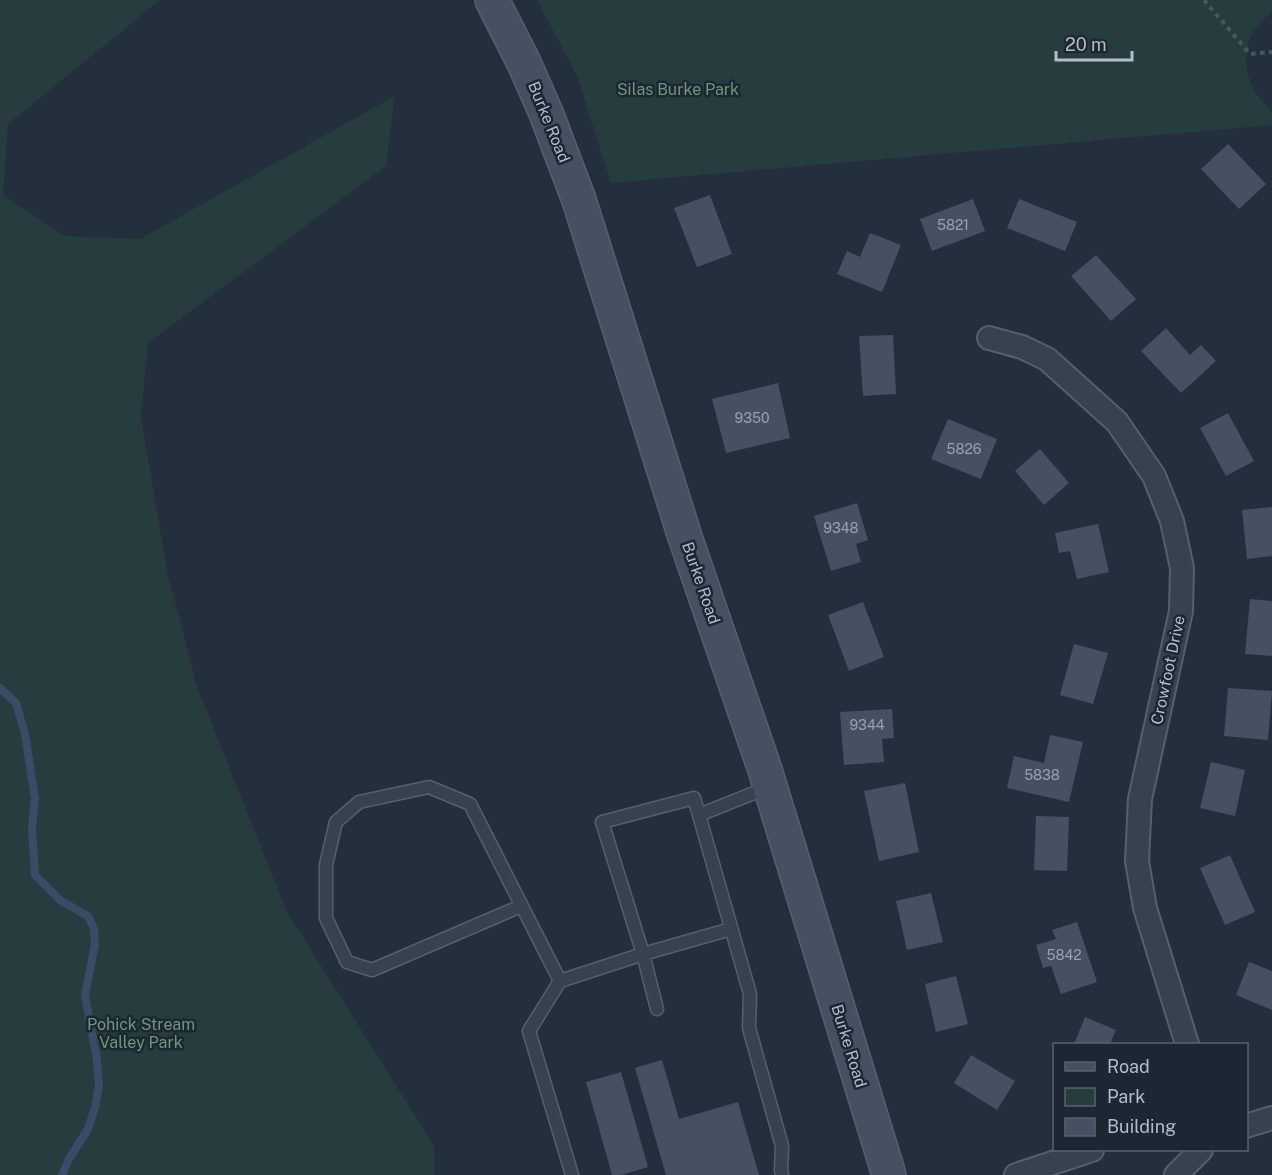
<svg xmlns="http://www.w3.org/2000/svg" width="1272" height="1175" font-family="'Public Sans',sans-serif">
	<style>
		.green { fill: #263c3f }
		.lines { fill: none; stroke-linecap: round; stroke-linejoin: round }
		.stream { stroke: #394c67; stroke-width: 8 }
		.building { fill: #455162 }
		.lane-casing { stroke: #565f6c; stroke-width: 15 }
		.street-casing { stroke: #565f6c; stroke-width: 26 }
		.secondary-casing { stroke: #565f6c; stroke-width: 36 }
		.path { stroke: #44595c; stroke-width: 4; stroke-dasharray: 4.5 4.5; stroke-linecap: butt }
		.lane { stroke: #38414e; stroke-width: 12 }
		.street { stroke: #38414e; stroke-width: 22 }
		.secondary { stroke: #465061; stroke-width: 33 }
		.labels { text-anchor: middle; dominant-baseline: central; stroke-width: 5; stroke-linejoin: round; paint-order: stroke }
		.number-label { font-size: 14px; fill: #98a1af }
		.park-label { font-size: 16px; fill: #6b9a76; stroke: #1d2633 }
		.street-label { font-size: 16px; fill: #b4bcc9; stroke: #1d2633 }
	</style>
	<rect width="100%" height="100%" fill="#242f3e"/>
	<path class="green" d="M0,0H160L8,124L3,195L64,236L140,239L395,96L386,166L148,343L141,417L167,570L196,684L286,910L434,1146V1175H0Z
		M537,0H1272V12C1246,31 1239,59 1253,88C1257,97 1269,107 1272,115C1272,118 1272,122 1272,125L611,183L577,76Z"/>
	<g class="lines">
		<path class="stream" d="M0,688L16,703L25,734L35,799L32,828L35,875L61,901L88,916L94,929L95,944L85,995L97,1060L99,1085L95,1108L88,1129L69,1159L62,1175"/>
	</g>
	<path class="building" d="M1228,144L1266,184L1239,209L1201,169Z
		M710,195L732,254L697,267L674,208Z
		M973,199L985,231L932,251L920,219Z
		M1019,199L1077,222L1065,251L1007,228Z
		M870,233L901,245L882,292L837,274L847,251L860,257Z
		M1096,255L1136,299L1111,321L1071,276Z
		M1166,328L1190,355L1201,345L1216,361L1181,393L1141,351Z
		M893,335L896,394L863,396L859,336Z
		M778,383L790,438L726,453L712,399Z
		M1228,413L1254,461L1226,476L1200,428Z
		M948,419L997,439L981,479L931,459Z
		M1040,449L1069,483L1044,505L1015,471Z
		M857,503L868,540L856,544L861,562L831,571L814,516Z
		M1272,507V556L1247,559L1242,510Z
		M1098,524L1109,572L1077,579L1070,551L1059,553L1055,533Z
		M1250,599L1272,601V656L1245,654Z
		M863,602L884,657L849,671L828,615Z
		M1074,644L1108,653L1093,704L1060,695Z
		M1228,688L1272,691L1268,740L1224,736Z
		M892,709L894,738L882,739L884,762L844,765L840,712Z
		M1050,735L1083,742L1069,802L1007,788L1014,756L1044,763Z
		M1211,762L1245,770L1235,816L1200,808Z
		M905,783L919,852L879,861L864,791Z
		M1036,816L1069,817L1067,871L1034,870Z
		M1230,855L1255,912L1225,925L1200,868Z
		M931,893L943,942L907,950L896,901Z
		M1077,922L1097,982L1061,994L1051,966L1043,968L1036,945L1056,939L1052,930Z
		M1249,962L1272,971V1010L1236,995Z
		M956,976L968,1024L936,1032L925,984Z
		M1085,1017L1116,1030L1110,1044H1074Z
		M971,1055L1015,1081L997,1110L954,1083Z
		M662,1060L679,1119L738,1102L759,1175H666L635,1068Z
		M621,1072L648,1167L621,1175H612L586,1082Z"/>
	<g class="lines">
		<defs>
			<path id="lane" d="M769,787L699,815L750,994L749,1028L782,1146L781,1170L782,1175
				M699,815L694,798L602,822L643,954L731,929
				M521,906L372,970L347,962L326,918V865L336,822L359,802L429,787L470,804L560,981
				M572,1175L529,1031L560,981L643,954L657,1009"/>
			<path id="street" d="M989,338L1022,347L1047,359L1117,422L1154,476L1172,521L1182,568L1181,611L1140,799L1137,861L1145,908L1187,1044
				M1246,1126L1272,1118
				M1016,1175L1092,1150
				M1176,1175L1201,1150"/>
			<path id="secondary" d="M492,0L524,63L546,113L579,200L685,537L765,770L889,1175"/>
		</defs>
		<use href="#lane" class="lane-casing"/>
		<use href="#street" class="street-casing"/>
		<use href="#secondary" class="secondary-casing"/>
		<path class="path" d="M1204,0L1250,54L1272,52"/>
		<use href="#lane" class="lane"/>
		<use href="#street" class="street"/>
		<use href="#secondary" class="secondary"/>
	</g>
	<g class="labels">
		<g class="number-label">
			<text x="953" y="225">5821</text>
			<text x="752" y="418">9350</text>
			<text x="964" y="449">5826</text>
			<text x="841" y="528">9348</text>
			<text x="867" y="725">9344</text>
			<text x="1042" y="775">5838</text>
			<text x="1064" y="955">5842</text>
		</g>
		<g class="park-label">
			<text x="678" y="89">Silas Burke Park</text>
			<text x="141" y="1024">Pohick Stream<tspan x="141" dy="18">Valley Park</tspan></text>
		</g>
		<g class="street-label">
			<text transform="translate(549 122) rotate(68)">Burke Road</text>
			<text transform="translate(701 583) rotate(71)">Burke Road</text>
			<text transform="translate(1168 670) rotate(-78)">Crowfoot Drive</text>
			<text transform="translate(849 1046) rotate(73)">Burke Road</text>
		</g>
	</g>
	<rect x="1053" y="1043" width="195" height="108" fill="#1d2633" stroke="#59626f" stroke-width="1.5"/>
	<rect x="1065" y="1062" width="30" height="9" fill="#465061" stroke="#59626f" stroke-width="1.5"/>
	<text x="1107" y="1073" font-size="18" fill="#b4bcc9">Road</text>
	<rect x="1065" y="1088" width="30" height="18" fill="#263c3f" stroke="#59626f" stroke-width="1.5"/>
	<text x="1107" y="1103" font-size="18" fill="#b4bcc9">Park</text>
	<rect x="1065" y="1118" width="30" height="18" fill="#455162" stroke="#59626f" stroke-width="1.5"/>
	<text x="1107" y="1133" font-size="18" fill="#b4bcc9">Building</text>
	<path d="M1056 51v9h76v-9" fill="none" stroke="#b4bcc9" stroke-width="3"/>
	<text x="1065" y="51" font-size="18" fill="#b4bcc9" stroke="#1d2633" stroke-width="4.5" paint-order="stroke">20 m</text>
</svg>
